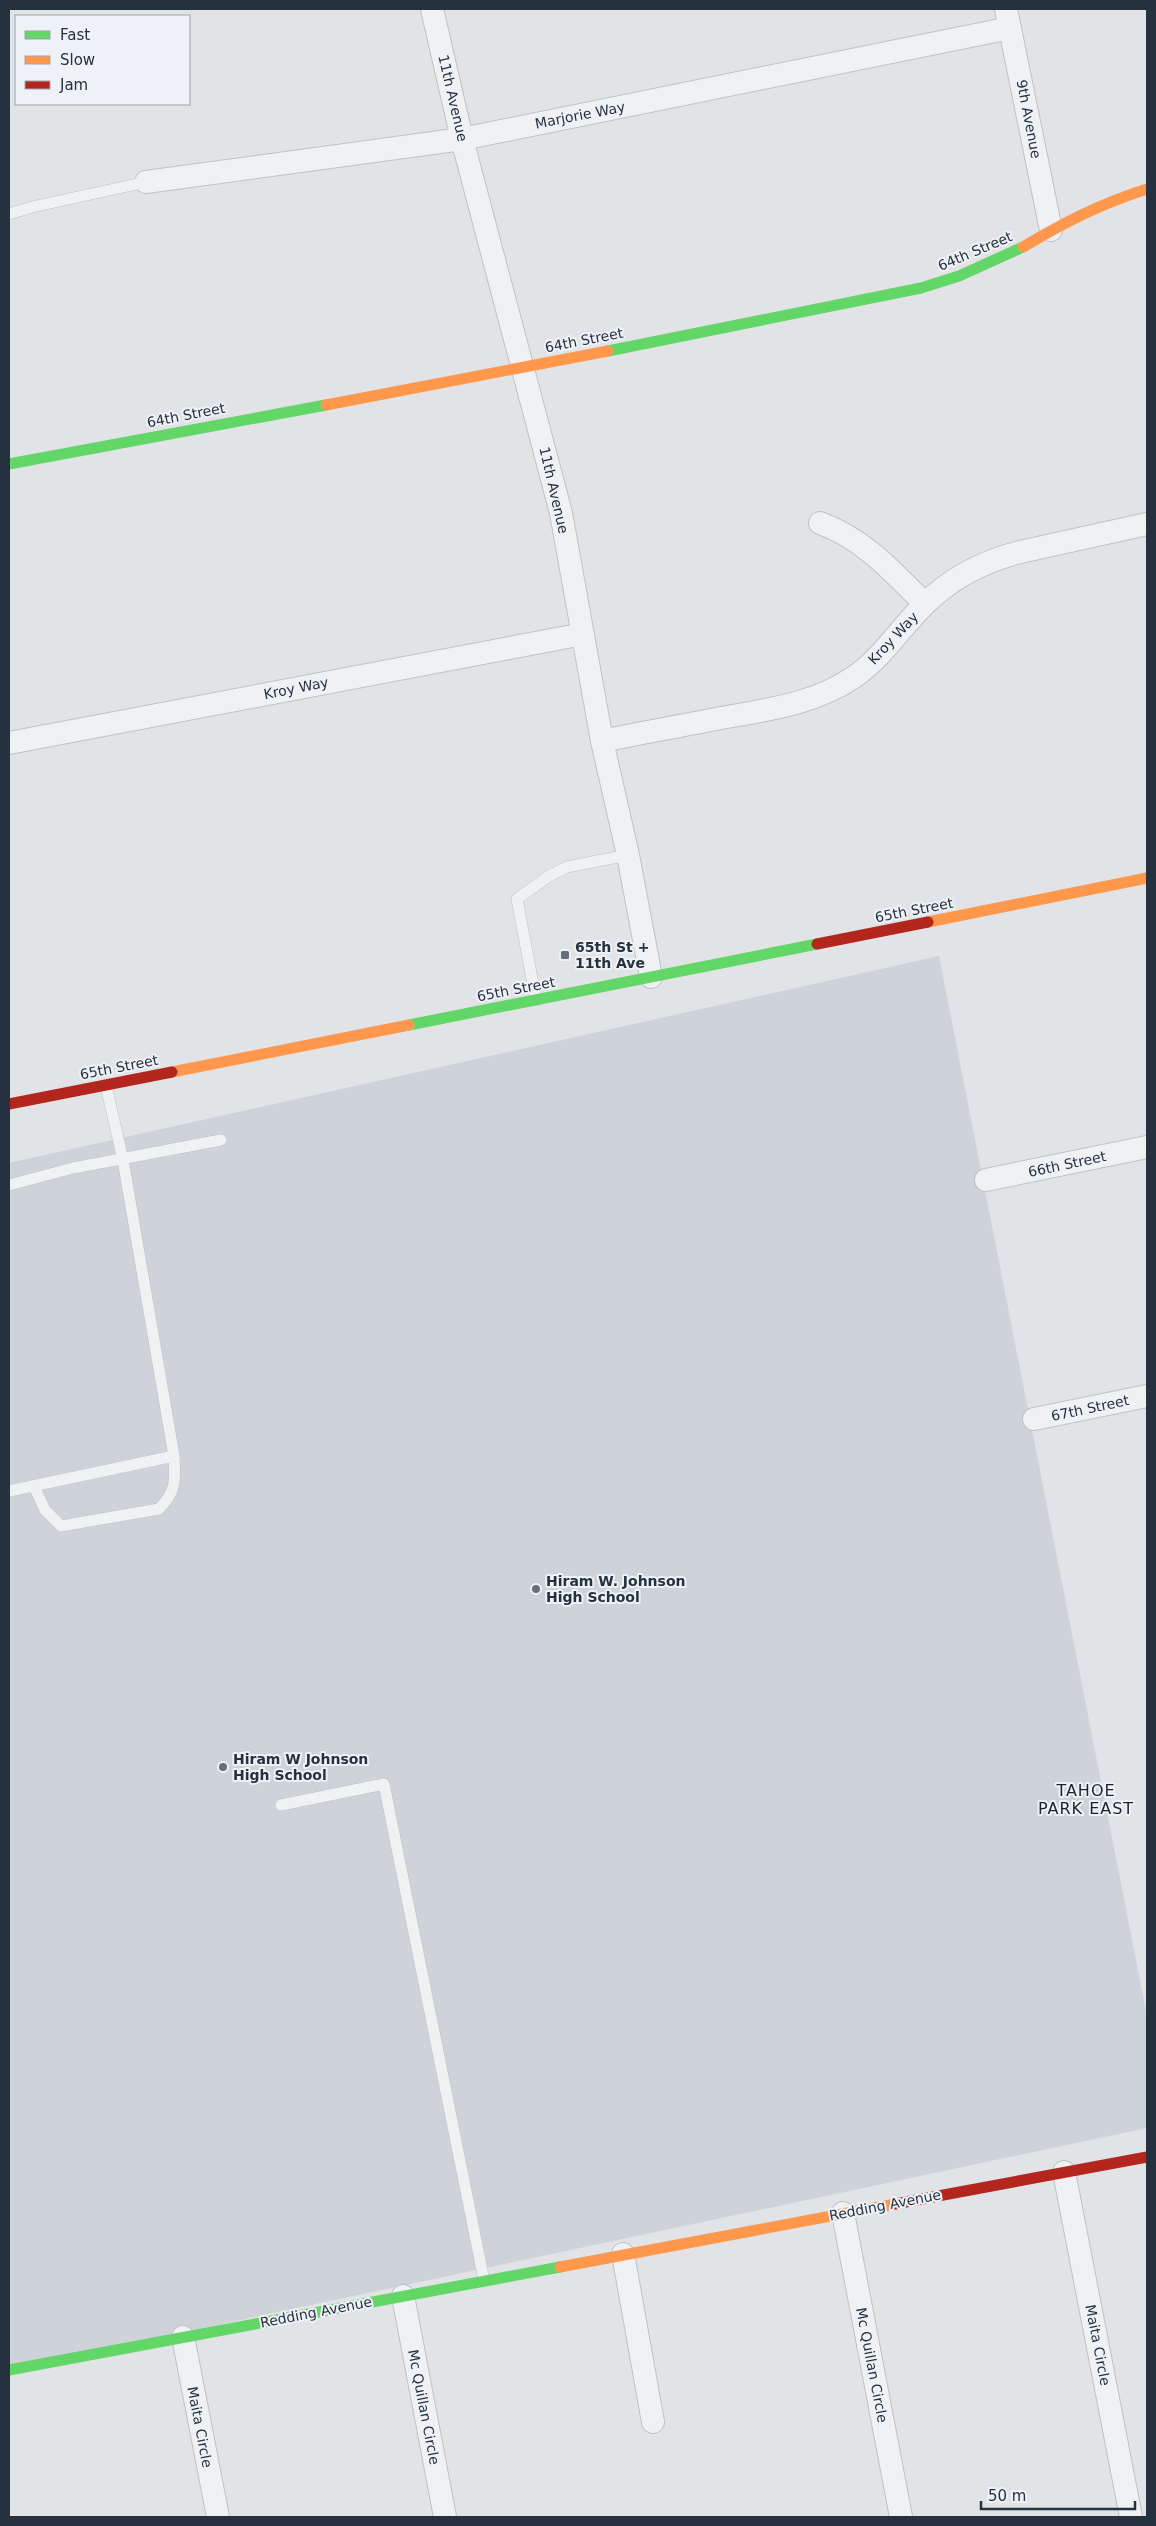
<svg xmlns="http://www.w3.org/2000/svg" width="1156" height="2526" font-family="'DejaVu Sans',sans-serif">
	<style>
		.built { fill: #ced3da }
		.lines { fill: none; stroke-linecap: round; stroke-linejoin: round }
		.lane-casing { stroke: #bfc1c4; stroke-width: 12 }
		.street-casing { stroke: #bfc1c4; stroke-width: 24 }
		.lane { stroke: #f0f1f3; stroke-width: 11 }
		.street { stroke: #f0f1f3; stroke-width: 22 }
		.fast { stroke: #63d668; stroke-width: 11 }
		.slow { stroke: #ff974d; stroke-width: 11 }
		.jam { stroke: #b3261e; stroke-width: 11 }
		.poi-dot { fill: #676f7a; stroke: #eef2f6; stroke-width: 2 }
		.labels { text-anchor: middle; dominant-baseline: central; stroke-width: 4; stroke-linejoin: round; paint-order: stroke }
		.street-label { font-size: 14px; fill: #263140; stroke: #eef2f6 }
		.poi-label { font-size: 14px; font-weight: bold; fill: #263140; stroke: #eef2f6; text-anchor: start }
		.quarter-label { font-size: 16px; letter-spacing: 1px; fill: #192231; stroke: #eef2f6 }
	</style>
	<rect width="100%" height="100%" fill="#e1e3e6"/>
	<path class="built" d="M939,956L1147,2016V2128L9,2369V1163Z"/>
	<g class="lines">
		<defs>
			<path id="lane" d="M9,214L32,207L146,182
				M536,1000L517,899L549,876L567,867L628,855
				M9,1185L73,1168L221,1140
				M34,1486L45,1510L61,1526L159,1509C177,1490 175,1481 174,1456L123,1160L107,1090
				M9,1491L174,1456
				M281,1805L384,1784L484,2280"/>
			<path id="street" d="M432,9L462,139L561,513L602,741L628,855L651,977
				M1006,9L1051,230
				M146,182L462,139L1010,28
				M820,523C864,539 893,572 925,604
				M602,741C641,733 681,726 721,718C766,710 815,704 854,677C883,657 900,628 925,604C951,578 985,561 1020,552L1147,524
				M9,743L583,634
				M986,1180L1147,1147
				M1034,1419L1147,1396
				M1064,2172L1131,2517
				M843,2213L901,2517
				M623,2254L653,2422
				M403,2296L445,2517
				M183,2337L218,2517"/>
		</defs>
		<use href="#lane" class="lane-casing"/>
		<use href="#street" class="street-casing"/>
		<use href="#lane" class="lane"/>
		<use href="#street" class="street"/>
		<path class="fast" d="M608,351L921,288L959,276L1023,247
			M9,464L326,405
			M409,1025L817,944
			M9,2370L560,2267"/>
		<path class="slow" d="M1023,247C1065,222 1100,204 1147,189
			M326,405L608,351
			M928,922L1147,878
			M172,1072L409,1025
			M560,2267L895,2204"/>
		<path class="jam" d="M817,944L928,922
			M9,1104L172,1072
			M895,2204L1147,2157"/>
	</g>
	<g class="poi-dot">
		<rect x="560" y="950" width="10" height="10" rx="2.5"/>
		<circle cx="536" cy="1589" r="5"/>
		<circle cx="223" cy="1767" r="5"/>
	</g>
	<g class="labels">
		<g class="street-label">
			<text transform="translate(453 98) rotate(77)">11th Avenue</text>
			<text transform="translate(580 115) rotate(-11)">Marjorie Way</text>
			<text transform="translate(1029 119) rotate(79)">9th Avenue</text>
			<text transform="translate(975 251) rotate(-23)">64th Street</text>
			<text transform="translate(584 340) rotate(-11)">64th Street</text>
			<text transform="translate(186 415) rotate(-11)">64th Street</text>
			<text transform="translate(554 490) rotate(77)">11th Avenue</text>
			<text transform="translate(893 638) rotate(-47)">Kroy Way</text>
			<text transform="translate(296 688) rotate(-11)">Kroy Way</text>
			<text transform="translate(914 910) rotate(-11)">65th Street</text>
			<text transform="translate(516 989) rotate(-11)">65th Street</text>
			<text transform="translate(119 1067) rotate(-11)">65th Street</text>
			<text transform="translate(1067 1164) rotate(-12)">66th Street</text>
			<text transform="translate(1090 1408) rotate(-12)">67th Street</text>
			<text transform="translate(885 2205) rotate(-11)">Redding Avenue</text>
			<text transform="translate(316 2312) rotate(-11)">Redding Avenue</text>
			<text transform="translate(1098 2345) rotate(79)">Maita Circle</text>
			<text transform="translate(872 2365) rotate(79)">Mc Quillan Circle</text>
			<text transform="translate(424 2407) rotate(79)">Mc Quillan Circle</text>
			<text transform="translate(200 2427) rotate(79)">Maita Circle</text>
		</g>
		<g class="poi-label">
			<text x="575" y="947">65th St +<tspan x="575" dy="16">11th Ave</tspan></text>
			<text x="546" y="1581">Hiram W. Johnson<tspan x="546" dy="16">High School</tspan></text>
			<text x="233" y="1759">Hiram W Johnson<tspan x="233" dy="16">High School</tspan></text>
		</g>
		<g class="quarter-label">
			<text x="1086" y="1790">TAHOE<tspan x="1086" dy="18">PARK EAST</tspan></text>
		</g>
	</g>
	<rect width="1156" height="2526" fill="none" stroke="#263140" stroke-width="20"/>
	<rect x="15" y="15" width="175" height="90" fill="#eef2f6" stroke="#9ea5ad"/>
	<rect x="25" y="31" width="25" height="8" fill="#63d668" stroke="#9ea5ad"/>
	<text x="60" y="40" font-size="15" fill="#263140">Fast</text>
	<rect x="25" y="56" width="25" height="8" fill="#ff974d" stroke="#9ea5ad"/>
	<text x="60" y="65" font-size="15" fill="#263140">Slow</text>
	<rect x="25" y="81" width="25" height="8" fill="#b3261e" stroke="#9ea5ad"/>
	<text x="60" y="90" font-size="15" fill="#263140">Jam</text>
	<path d="M981 2501v8h154v-8" fill="none" stroke="#263140" stroke-width="2.5"/>
	<text x="988" y="2501" font-size="15" fill="#263140" stroke="#eef2f6" stroke-width="4" paint-order="stroke">50 m</text>
</svg>
